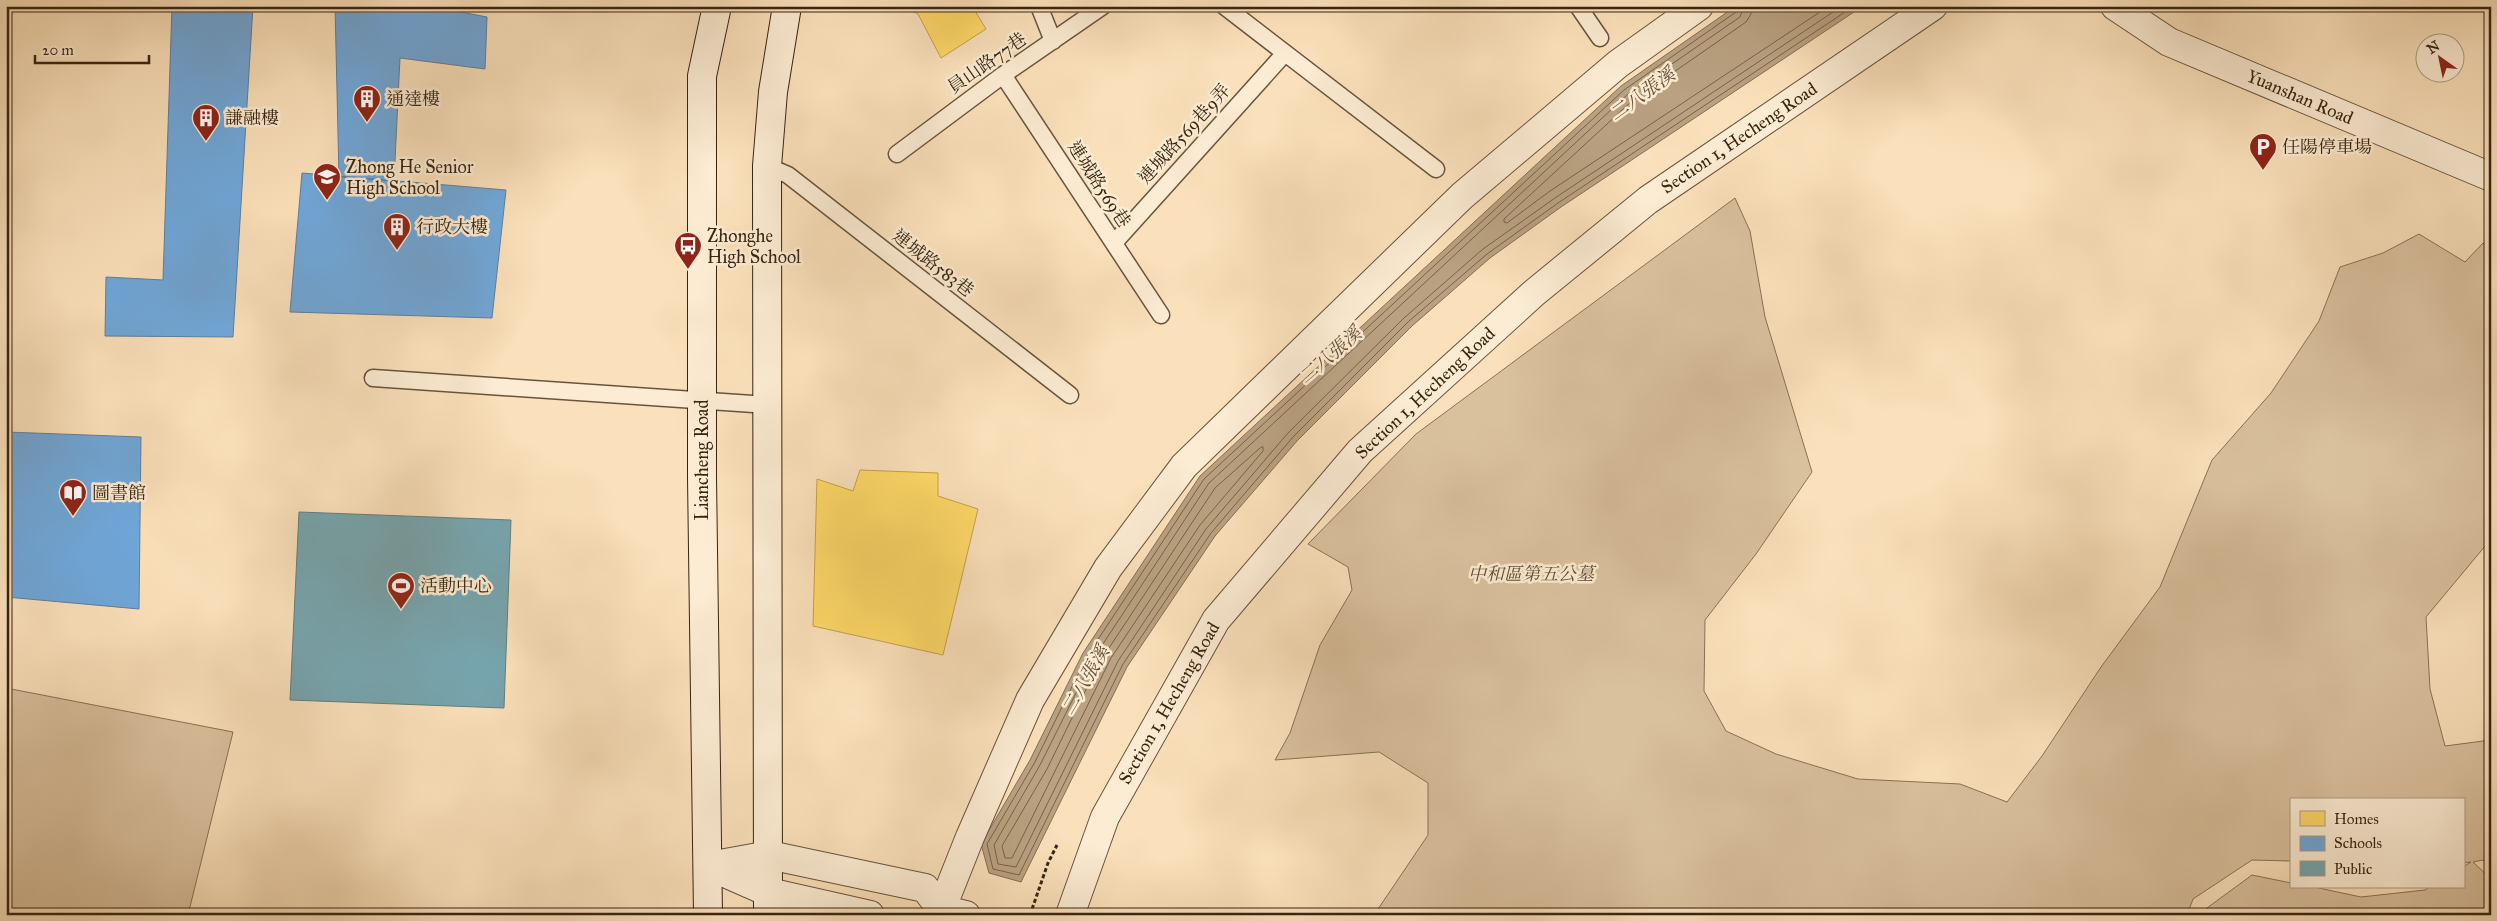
<svg xmlns="http://www.w3.org/2000/svg" width="2497" height="921" font-family="'IM FELL Great Primer','Noto Serif TC',serif">
	<style>
		.green { fill: #dac19e; stroke: #897258 }
		.water { fill: #b9a181; stroke: #856f54 }
		.homes { fill: #ffd966; stroke: #c3a34c }
		.schools { fill: #6fa8dc; stroke: #5e809f }
		.public { fill: #76a5af; stroke: #637e80 }
		.lines { fill: none; stroke-linecap: round; stroke-linejoin: round }
		.shore { stroke: #786249; stroke-width: 1 }
		.service-casing { stroke: #69533c; stroke-width: 19 }
		.minor-casing { stroke: #69533c; stroke-width: 30 }
		.tertiary-casing { stroke: #69533c; stroke-width: 30 }
		.secondary-casing { stroke: #382411; stroke-width: 30 }
		.path { stroke: #382411; stroke-width: 3; stroke-dasharray: 4 2.5; stroke-linecap: butt }
		.service { stroke: #fcecd3; stroke-width: 16 }
		.minor { stroke: #fcecd3; stroke-width: 28 }
		.tertiary { stroke: #fcecd3; stroke-width: 28 }
		.secondary { stroke: #fcecd3; stroke-width: 28 }
		.labels { text-anchor: middle; dominant-baseline: central; stroke-width: 5; stroke-linejoin: round; paint-order: stroke }
		.street-label { font-size: 18px; fill: #382411; stroke: #fcecd3 }
		.poi-label { font-size: 18px; fill: #382411; stroke: #fcecd3; text-anchor: start }
		.park-label { font-size: 18px; font-style: italic; fill: #604b34; stroke: #fcecd3 }
		.water-label { font-size: 19px; font-style: italic; fill: #655038; stroke: #fcecd3 }
	</style>
	<rect width="100%" height="100%" fill="#fbe1bb"/>
	<filter id="stains"><feTurbulence type="fractalNoise" baseFrequency=".004" numOctaves="4"/><feColorMatrix values="0 0 0 0 .2 0 0 0 0 .09 0 0 0 0 .02 0 0 0 .5 -.17"/></filter>
	<radialGradient id="worn" r=".72"><stop offset=".6" stop-color="#630" stop-opacity="0"/><stop offset="1" stop-color="#630" stop-opacity=".3"/></radialGradient>
	<path class="green" d="M1735,198L1750,231L1765,317L1812,472L1756,554L1705,620L1704,691L1726,731L1776,754L1858,779L1960,784L2007,802L2042,756L2101,667L2160,587L2212,460L2271,393L2319,321L2340,267L2383,253L2419,234L2465,262L2483,243L2491,248V539L2426,617L2430,689L2445,746L2491,740V866L2483,860L2473,862L2491,879V915H2205L2207,908L2252,875L2291,883V887H2314L2361,897L2425,890L2429,887H2463V867L2471,862L2463,863V800H2291V861L2252,860L2193,899L2187,915H1374L1428,835V783L1379,752L1275,760L1290,733L1320,645L1352,590L1348,567L1308,544L1416,434Z
		M6,688L233,732L188,915H6Z"/>
	<path class="water" d="M1736,6H1863L1561,207L1490,258L1412,326L1297,441L1215,536L1127,667L1021,882L989,873L981,844L1030,760L1083,653L1200,476L1621,86Z"/>
	<path class="homes" d="M901,6H972L986,29L941,58L918,14Z
		M860,470L938,473V496L978,509L943,655L813,626L817,479L853,491Z"/>
	<path class="schools" d="M172,6H253L233,337L105,336L106,277L163,280Z
		M335,6H430L487,17L485,69L400,58L394,181L339,177Z
		M302,173L506,190L492,318L290,312Z
		M6,432L141,437L139,609L6,597Z"/>
	<path class="public" d="M299,512L511,520L504,708L290,700Z"/>
	<g class="lines">
		<path class="shore" d="M1738,6L1736,12L1624,90L1204,479L1087,656L1035,762L987,844L993,869L1019,875L1123,664L1211,533L1293,437L1408,322L1487,254L1558,203L1854,6
			M1744,6L1740,17L1627,95L1209,483L1093,659L1040,765L994,845L998,864L1016,867L1118,661L1206,529L1288,433L1404,318L1483,249L1555,198L1842,6
			M1752,6L1751,14L1746,22L1632,101L1504,219V222L1507,223L1550,191L1829,6
			M1263,447V451L1200,525L1111,658L1012,858H1005L1002,846L1047,769L1099,663L1215,488L1260,448Z"/>
		<defs>
			<path id="service" d="M1039,6L1053,41
				M1224,6L1436,169
				M1578,6L1600,38
				M1003,75L1161,315
				M897,154L1003,75L1103,6
				M767,166L788,175L1070,395
				M1114,243L1285,53
				M373,378L768,405"/>
			<path id="minor" d="M709,866L769,855L925,888L941,909
				M709,866L768,892L870,915
				M941,909L966,915
				M939,915L970,837L1030,700L1108,568L1184,466L1462,196L1618,64L1699,6
				M1070,915L1105,817L1216,620L1360,451L1534,293L1648,200L1933,6"/>
			<path id="tertiary" d="M2115,6L2169,42L2491,177"/>
			<path id="secondary" d="M708,915L702,477V76L717,6
				M768,915L767,166L773,92L787,6"/>
		</defs>
		<use href="#service" class="service-casing"/>
		<use href="#minor" class="minor-casing"/>
		<use href="#tertiary" class="tertiary-casing"/>
		<use href="#secondary" class="secondary-casing"/>
		<path class="path" d="M1030,915L1048,863L1057,845"/>
		<use href="#service" class="service"/>
		<use href="#minor" class="minor"/>
		<use href="#tertiary" class="tertiary"/>
		<use href="#secondary" class="secondary"/>
	</g>
	<defs>
		<symbol id="building-pin" viewBox="-11 -11 22 30"><path d="M0 17L-7.5 6A9.5 9.5 0 1 1 7.5 6Z" fill="#8f2418" stroke="#fcecd3"/><path d="M-4-6H4V6H1V3H-1V6H-4ZM-2.5-4.3h1.7v1.8h-1.7ZM.8-4.3h1.7v1.8H.8ZM-2.5-1h1.7V.8h-1.7ZM.8-1h1.7V.8H.8Z" fill="#fff"/></symbol>
		<symbol id="parking-pin" viewBox="-11 -11 22 30"><path d="M0 17L-7.5 6A9.5 9.5 0 1 1 7.5 6Z" fill="#8f2418" stroke="#fcecd3"/><path d="M-3.5-5.5H1a3.5 3.5 0 0 1 0 7H-1V5.5H-3.5ZM-1-3.4V-.6H.8a1.4 1.4 0 0 0 0-2.8Z" fill="#fff"/></symbol>
		<symbol id="school-pin" viewBox="-11 -11 22 30"><path d="M0 17L-7.5 6A9.5 9.5 0 1 1 7.5 6Z" fill="#8f2418" stroke="#fcecd3"/><path d="M0-5L7-2L0 1L-7-2ZM-4 1L0 2.5L4 1V4Q0 6-4 4Z" fill="#fff"/></symbol>
		<symbol id="bus-pin" viewBox="-11 -11 22 30"><path d="M0 17L-7.5 6A9.5 9.5 0 1 1 7.5 6Z" fill="#8f2418" stroke="#fcecd3"/><path d="M-5-6H5V4H4V6H2V4H-2V6H-4V4H-5ZM-3.5-4V0h7V-4ZM-3.5 1.2v1.5H-2V1.2ZM2 1.2v1.5H3.5V1.2Z" fill="#fff"/></symbol>
		<symbol id="library-pin" viewBox="-11 -11 22 30"><path d="M0 17L-7.5 6A9.5 9.5 0 1 1 7.5 6Z" fill="#8f2418" stroke="#fcecd3"/><path d="M-6-4Q-3-5.5-.7-3.5V5Q-3 3-6 4ZM6-4Q3-5.5 .7-3.5V5Q3 3 6 4Z" fill="#fff"/></symbol>
		<symbol id="stadium-pin" viewBox="-11 -11 22 30"><path d="M0 17L-7.5 6A9.5 9.5 0 1 1 7.5 6Z" fill="#8f2418" stroke="#fcecd3"/><path d="M0-5a6.5 5 0 1 0 0 10a6.5 5 0 1 0 0-10ZM-3.5-1.8h7v3.6h-7Z" fill="#fff"/></symbol>
	</defs>
	<g fill-rule="evenodd">
		<use href="#building-pin" x="351" y="83" width="32" height="43"/>
		<use href="#building-pin" x="190" y="102" width="32" height="43"/>
		<use href="#parking-pin" x="2247" y="131" width="32" height="43"/>
		<use href="#school-pin" x="311" y="161" width="32" height="43"/>
		<use href="#building-pin" x="381" y="211" width="32" height="43"/>
		<use href="#bus-pin" x="672" y="230" width="32" height="43"/>
		<use href="#library-pin" x="57" y="477" width="32" height="43"/>
		<use href="#stadium-pin" x="385" y="570" width="32" height="43"/>
	</g>
	<g class="labels">
		<g class="street-label">
			<text transform="translate(987 63) rotate(-35)">員山路77巷</text>
			<text transform="translate(2300 97) rotate(23)">Yuanshan Road</text>
			<text transform="translate(1184 134) rotate(-48)">連城路569巷9弄</text>
			<text transform="translate(1739 138) rotate(-34)">Section 1, Hecheng Road</text>
			<text transform="translate(1099 184) rotate(57)">連城路569巷</text>
			<text transform="translate(933 263) rotate(38)">連城路583巷</text>
			<text transform="translate(1425 393) rotate(-43)">Section 1, Hecheng Road</text>
			<text transform="translate(702 460) rotate(-90)">Liancheng Road</text>
			<text transform="translate(1169 703) rotate(-60)">Section 1, Hecheng Road</text>
		</g>
		<g class="poi-label">
			<text x="386" y="99">通達樓</text>
			<text x="225" y="118">謙融樓</text>
			<text x="2282" y="147">任陽停車場</text>
			<text x="346" y="167">Zhong He Senior<tspan x="346" dy="21">High School</tspan></text>
			<text x="416" y="227">行政大樓</text>
			<text x="707" y="236">Zhonghe<tspan x="707" dy="21">High School</tspan></text>
			<text x="92" y="493">圖書館</text>
			<text x="420" y="586">活動中心</text>
		</g>
		<g class="park-label">
			<text x="1531" y="574">中和區第五公墓</text>
		</g>
		<g class="water-label">
			<text transform="translate(1642 94) rotate(-36)">二八張溪</text>
			<text transform="translate(1330 355) rotate(-41)">二八張溪</text>
			<text transform="translate(1085 680) rotate(-60)">二八張溪</text>
		</g>
	</g>
	<rect width="2497" height="921" fill="none" stroke="#fbe1bb" stroke-width="25"/>
	<rect x="8" y="8" width="2482" height="906" fill="none" stroke="#382411" stroke-width="2.5"/>
	<rect x="12" y="12" width="2472" height="896" fill="none" stroke="#382411"/>
	<rect x="2290" y="798" width="175" height="90" fill="#fcecd3" stroke="#ae9c85"/>
	<rect x="2300" y="811" width="25" height="15" fill="#ffd966" stroke="#ae9c85"/>
	<text x="2334" y="824" font-size="15" fill="#382411">Homes</text>
	<rect x="2300" y="836" width="25" height="15" fill="#6fa8dc" stroke="#ae9c85"/>
	<text x="2334" y="848" font-size="15" fill="#382411">Schools</text>
	<rect x="2300" y="861" width="25" height="15" fill="#76a5af" stroke="#ae9c85"/>
	<text x="2334" y="874" font-size="15" fill="#382411">Public</text>
	<g transform="translate(2440 58) rotate(327)"><circle r="24" fill="#fcecd3" stroke="#ae9c85"/>
	<path d="M0-4L9 19L0 12L-9 19Z" fill="#8f2418"/>
	<text y="-8" font-size="14" font-weight="bold" text-anchor="middle" fill="#382411">N</text>
	</g>
	<path d="M35 55v8h114v-8" fill="none" stroke="#382411" stroke-width="2.5"/>
	<text x="42" y="55" font-size="15" fill="#382411" stroke="#fcecd3" stroke-width="4" paint-order="stroke">20 m</text>
	<rect width="100%" height="100%" filter="url(#stains)"/>
	<rect width="100%" height="100%" fill="url(#worn)"/>
</svg>
